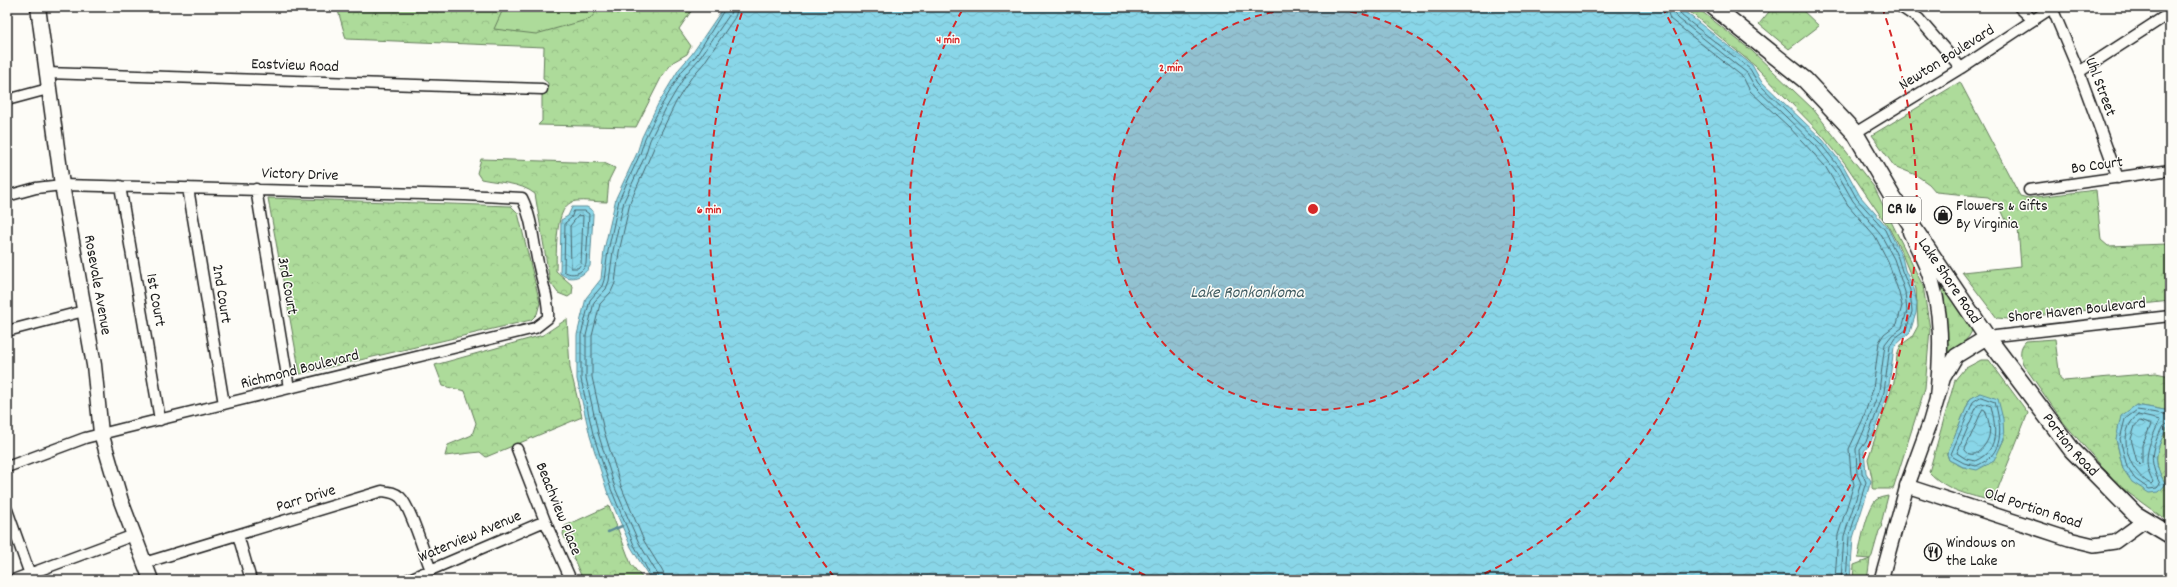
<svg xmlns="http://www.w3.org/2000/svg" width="2177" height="587" font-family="Dekko,sans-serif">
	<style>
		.grass { fill: url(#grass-tufts); stroke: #647c5b }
		.forest { fill: url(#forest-crowns); stroke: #647c5b; fill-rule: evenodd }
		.pitch { fill: #addb9a; stroke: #647c5b }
		.water { fill: url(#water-waves); stroke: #5d8c96 }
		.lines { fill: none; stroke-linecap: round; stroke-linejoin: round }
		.shore { stroke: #48666e; stroke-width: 1 }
		.stream { stroke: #5d8c96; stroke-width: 2.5 }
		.minor-casing { stroke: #1c1c1c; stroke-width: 13 }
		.tertiary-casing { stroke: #1c1c1c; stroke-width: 16 }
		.secondary-casing { stroke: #1c1c1c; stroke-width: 17 }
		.primary-casing { stroke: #1c1c1c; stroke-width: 19 }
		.minor { stroke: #fdfcf7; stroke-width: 10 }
		.tertiary { stroke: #fdfcf7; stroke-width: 13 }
		.secondary { stroke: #fdfcf7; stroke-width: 14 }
		.primary { stroke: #fdfcf7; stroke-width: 16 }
		.ring { fill: none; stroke: #d62828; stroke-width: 2; stroke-dasharray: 7 5 }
		.labels { text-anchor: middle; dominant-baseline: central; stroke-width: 3; stroke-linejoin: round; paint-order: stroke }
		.shield { fill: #fdfcf7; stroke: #605f5e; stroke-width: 1 }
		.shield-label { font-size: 15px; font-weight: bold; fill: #1c1c1c }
		.street-label { font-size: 16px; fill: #1c1c1c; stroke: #fdfcf7 }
		.poi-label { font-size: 16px; fill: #1c1c1c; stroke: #fdfcf7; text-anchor: start }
		.water-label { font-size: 17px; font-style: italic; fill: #425d63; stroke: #fdfcf7 }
		.centre { fill: #d62828; stroke: #fdfcf7; stroke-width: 2 }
		.ring-label { font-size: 12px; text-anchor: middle; font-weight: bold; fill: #d62828; stroke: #fdfcf7; stroke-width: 3; stroke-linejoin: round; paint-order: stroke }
	</style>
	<defs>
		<pattern id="grass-tufts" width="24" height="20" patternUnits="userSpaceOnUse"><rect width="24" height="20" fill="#addb9a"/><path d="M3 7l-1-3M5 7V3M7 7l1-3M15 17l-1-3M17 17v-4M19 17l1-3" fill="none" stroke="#94bb84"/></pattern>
		<pattern id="forest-crowns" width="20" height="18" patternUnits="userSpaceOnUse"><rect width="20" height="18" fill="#addb9a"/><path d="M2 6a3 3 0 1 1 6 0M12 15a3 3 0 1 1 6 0" fill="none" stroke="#94bb84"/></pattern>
		<pattern id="water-waves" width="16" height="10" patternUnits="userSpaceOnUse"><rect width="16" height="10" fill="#89d6e8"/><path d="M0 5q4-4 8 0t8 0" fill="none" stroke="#76b7c6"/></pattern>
	</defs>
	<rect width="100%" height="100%" fill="#fdfcf7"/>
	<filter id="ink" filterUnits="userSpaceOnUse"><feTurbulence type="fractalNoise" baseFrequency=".025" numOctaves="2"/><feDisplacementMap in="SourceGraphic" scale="8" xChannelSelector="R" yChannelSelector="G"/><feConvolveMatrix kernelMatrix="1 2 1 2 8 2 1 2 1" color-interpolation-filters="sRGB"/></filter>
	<g filter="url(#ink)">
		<path class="grass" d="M1927,263L1972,329C1971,340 1954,348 1947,357Z
			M1888,496L1881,524L1883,526L1879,531L1872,556L1870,559L1858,558C1860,545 1867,509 1876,500C1880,497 1884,497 1888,496Z"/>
		<path class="forest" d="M337,7H694L679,29L691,46L687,54L673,62L662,76L636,127L538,125L542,121V93C547,91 548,89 548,83L543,79L544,47L346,39Z
			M1684,7H1696L1752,51L1813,109L1874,187L1923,286L1930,329L1925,388L1893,489H1873L1872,488V478L1868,459L1894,382L1897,356L1901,345L1912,337L1918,326L1916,289L1900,249L1889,228L1844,162L1821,134L1755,66Z
			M1773,7H1799L1819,26L1789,49L1759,24Z
			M1960,82L2020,196L2028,198L2096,190L2101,240L2108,246L2168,244L2170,301L2008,319L1997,318L1962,272L2021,266L2018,228L2009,227L1999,205L1988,197L1936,192L1929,184L1916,175L1894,166L1872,135Z
			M481,159L604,163L615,168L609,180L607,202C596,202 586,200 576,201C553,203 557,255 556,271L573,286L572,294L568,297L558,293L550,282L535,194C520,182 499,183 481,179L477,173Z
			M268,198L511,206L518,213L540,303L537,314L531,320L300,374Z
			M567,319L570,368L582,417L486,457L480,452L445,456L448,445L472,435L476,423L465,391L443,386L435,365L543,335Z
			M2055,339L2060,378L2064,381L2156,373L2170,376V411L2136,405L2116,439L2123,469L2166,484C2151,462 2156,450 2167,428L2170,427V523L2119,486L2064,423L2023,364C2020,355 2019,348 2026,341Z
			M1981,360H1989L2028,413L1993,501C1969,495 1947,491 1929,472L1955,380L1964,369ZM1980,393L2004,439L2000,448L1963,467L1949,460L1947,454L1970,399Z
			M609,506L631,564L644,580H583L563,534L565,526Z
			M1870,559L1867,580H1853L1854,565Z"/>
		<path class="pitch" d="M504,7H600L590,19L536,34L494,29Z"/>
		<path class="water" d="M724,7H1679L1752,65L1761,81L1823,140L1843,165L1860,196L1888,228L1902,257L1905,270L1914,289L1917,304L1916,313L1910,332L1894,347L1888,393L1870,444L1864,451L1866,473L1871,481L1853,538L1850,580H651L631,547L607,491L590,436L577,379V335L586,298L601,279L604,250L616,198L637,153L642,137L658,104L679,69L692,54Z
			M572,207H587L593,211V215L590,266C585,276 570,283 560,273L561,220L568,216Z
			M1980,393L1998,399L2003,419L2004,439L1994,461L1977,470L1963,467L1949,460L1947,454L1970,399Z
			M2136,405L2170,411V427L2167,428C2156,450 2151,462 2166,484L2159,492L2149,493L2132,482L2123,469L2116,439L2121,416Z"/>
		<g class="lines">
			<path class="shore" d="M1666,7L1670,19L1743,77L1750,91L1789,127L1825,166L1848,205L1875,236L1888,261L1899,293L1902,306L1897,324L1884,334L1879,342L1873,389L1863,419L1849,449L1851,474L1854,484L1838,535L1835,580
				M1672,7L1673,13L1679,19L1747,73L1755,87L1816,146L1836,171L1853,201L1880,233L1894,259L1905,292L1907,311L1902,328L1892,335L1885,344L1879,391L1868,421L1856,449L1857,474L1861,483L1844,536L1841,580
				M1677,7L1682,16L1750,69L1758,83L1820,143L1840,168L1857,199L1885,230L1898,258L1902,271L1910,290L1912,312L1906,330L1895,338L1890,346L1884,392L1866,442L1860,450L1862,473L1866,482L1849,537L1846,580
				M574,211H585L589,214L586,264C583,273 572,277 564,271L565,223L571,218Z
				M583,216L581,264L578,268H571L570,226L578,216Z
				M1981,397L1995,402C2002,429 2005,454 1976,466L1964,463L1953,457L1951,454L1973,402Z
				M1982,403L1991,406C1996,428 2000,450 1975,461L1966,459L1957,453L1977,406Z
				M1983,409L1985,410C1988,418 1991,428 1989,436C1987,445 1973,463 1965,450Z
				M2138,415L2160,420C2151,440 2140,459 2153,482L2151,484C2128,473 2115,431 2138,415Z
				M2170,415L2137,410L2125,419L2120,439L2127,467L2135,479L2149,489L2157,488L2160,484C2148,459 2151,449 2163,426L2170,423
				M2140,421L2151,425L2142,445V463L2140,465L2137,462L2131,439L2135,426Z
				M653,580L634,545L611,489L593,434L581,379V335L590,300L602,286L604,280L608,251L619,200L640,154L645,138L661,106L682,71L696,56L726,7
				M659,580L658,575L639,543L615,488L598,433L586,378V336L594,302L606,289L609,281L613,251L624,201L645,156L650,140L666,108L686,74L699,59L730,14L732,7
				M665,580L663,572L644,541L621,486L604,431L592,377V336L600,304L611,292L615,283L619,252L630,203L656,143L676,102L691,78L704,63L735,17L738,7"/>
			<path class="stream" d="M608,532L622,526"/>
			<defs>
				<path id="minor" d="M1901,7L1919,19L1961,68
					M2019,7L2033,20
					M2052,8L2079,72L2118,178
					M2079,72L2170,13
					M46,73L542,89
					M7,100L48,89
					M1855,133L1961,68L2053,7
					M120,186L160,420
					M188,188L224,404
					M256,189L289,388
					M2029,190L2170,170
					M7,196L36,188L62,185L465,195L522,198C533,220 533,244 539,267C543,285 549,300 548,318L535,328L121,429L85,438L7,467
					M7,331L84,311
					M1987,337L2170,316
					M517,449L545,521L571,580
					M7,510L32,580
					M238,535L251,580
					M144,563L382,491C389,492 394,492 400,497C411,507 424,554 431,570
					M13,580L134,535
					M407,580L545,521"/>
				<path id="tertiary" d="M1881,580L1907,486L2069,539L2094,545L2115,542L2144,521"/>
				<path id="secondary" d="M38,7L62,185L94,365L101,433L121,501L151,580
					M1910,232C1916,244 1922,256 1927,268C1944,309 1941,356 1937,398
					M1907,486L1930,423L1943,378L1956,356L1987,337"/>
				<g id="primary">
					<path id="s1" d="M1714,7L1805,80L1855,133L1893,198L1987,337L2072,450L2135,514L2170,535"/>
				</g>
			</defs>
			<use href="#minor" class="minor-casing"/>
			<use href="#tertiary" class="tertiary-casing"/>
			<use href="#secondary" class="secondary-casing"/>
			<use href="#primary" class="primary-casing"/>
			<use href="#minor" class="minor"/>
			<use href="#tertiary" class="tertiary"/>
			<use href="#secondary" class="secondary"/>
			<use href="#primary" class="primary"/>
		</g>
	</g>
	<circle cx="1313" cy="209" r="201" fill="#d62828" fill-opacity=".12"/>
	<g class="ring">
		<circle cx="1313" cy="209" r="201"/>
		<path d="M1156 580A403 403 0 0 1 964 7M1662 7A403 403 0 0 1 1470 580"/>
		<path d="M834 577A604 604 0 0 1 744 7M1882 7A604 604 0 0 1 1792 577"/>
	</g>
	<defs>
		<symbol id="shop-ring" viewBox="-11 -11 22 22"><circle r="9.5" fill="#fdfcf7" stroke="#1c1c1c" stroke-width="1.5"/><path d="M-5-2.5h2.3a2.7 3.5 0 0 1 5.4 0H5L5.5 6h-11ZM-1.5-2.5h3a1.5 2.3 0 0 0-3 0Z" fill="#1c1c1c"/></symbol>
		<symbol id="restaurant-ring" viewBox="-11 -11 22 22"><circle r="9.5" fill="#fdfcf7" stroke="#1c1c1c" stroke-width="1.5"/><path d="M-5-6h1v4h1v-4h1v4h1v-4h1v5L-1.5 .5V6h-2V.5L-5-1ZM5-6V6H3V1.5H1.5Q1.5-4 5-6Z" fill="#1c1c1c"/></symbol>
	</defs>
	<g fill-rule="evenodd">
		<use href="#shop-ring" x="1933" y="205" width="20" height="20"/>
		<use href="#restaurant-ring" x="1923" y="542" width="20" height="20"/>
	</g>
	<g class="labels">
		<rect class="shield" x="1883" y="197" width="38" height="26" rx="3"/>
		<g class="shield-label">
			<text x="1902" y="210">CR 16</text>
		</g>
		<g class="street-label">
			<text transform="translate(1947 58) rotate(-32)">Newton Boulevard</text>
			<text transform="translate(295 66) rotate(2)">Eastview Road</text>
			<text transform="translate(2100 87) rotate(69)">Uhl Street</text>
			<text transform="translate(2097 166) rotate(-8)">Bo Court</text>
			<text transform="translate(300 175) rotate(2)">Victory Drive</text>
			<text stroke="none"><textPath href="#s1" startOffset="365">Lake Shore Road</textPath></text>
			<text transform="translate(97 285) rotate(80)">Rosevale Avenue</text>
			<text transform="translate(287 286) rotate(80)">3rd Court</text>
			<text transform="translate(221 294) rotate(81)">2nd Court</text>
			<text transform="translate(155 300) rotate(80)">1st Court</text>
			<text transform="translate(2077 311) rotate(-6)">Shore Haven Boulevard</text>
			<text transform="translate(300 370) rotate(-14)">Richmond Boulevard</text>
			<text stroke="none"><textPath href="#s1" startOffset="569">Portion Road</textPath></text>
			<text transform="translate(306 499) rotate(-17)">Parr Drive</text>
			<text transform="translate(558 509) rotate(68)">Beachview Place</text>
			<text transform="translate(2033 509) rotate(18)">Old Portion Road</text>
			<text transform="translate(470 537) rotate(-23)">Waterview Avenue</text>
		</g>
		<g class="poi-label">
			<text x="1956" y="206">Flowers &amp; Gifts<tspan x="1956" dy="18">By Virginia</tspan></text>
			<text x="1946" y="543">Windows on<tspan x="1946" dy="18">the Lake</tspan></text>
		</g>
		<g class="water-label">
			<text x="1247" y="294">Lake Ronkonkoma</text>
		</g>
	</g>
	<circle cx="1313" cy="209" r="6" class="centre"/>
	<g class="ring-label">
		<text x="948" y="43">4 min</text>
		<text x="1171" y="71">2 min</text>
		<text x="709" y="213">6 min</text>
	</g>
	<rect width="2177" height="587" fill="none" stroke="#fdfcf7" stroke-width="24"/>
	<rect x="12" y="12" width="2153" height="563" fill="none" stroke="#1c1c1c" stroke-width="1.5" filter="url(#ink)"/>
</svg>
